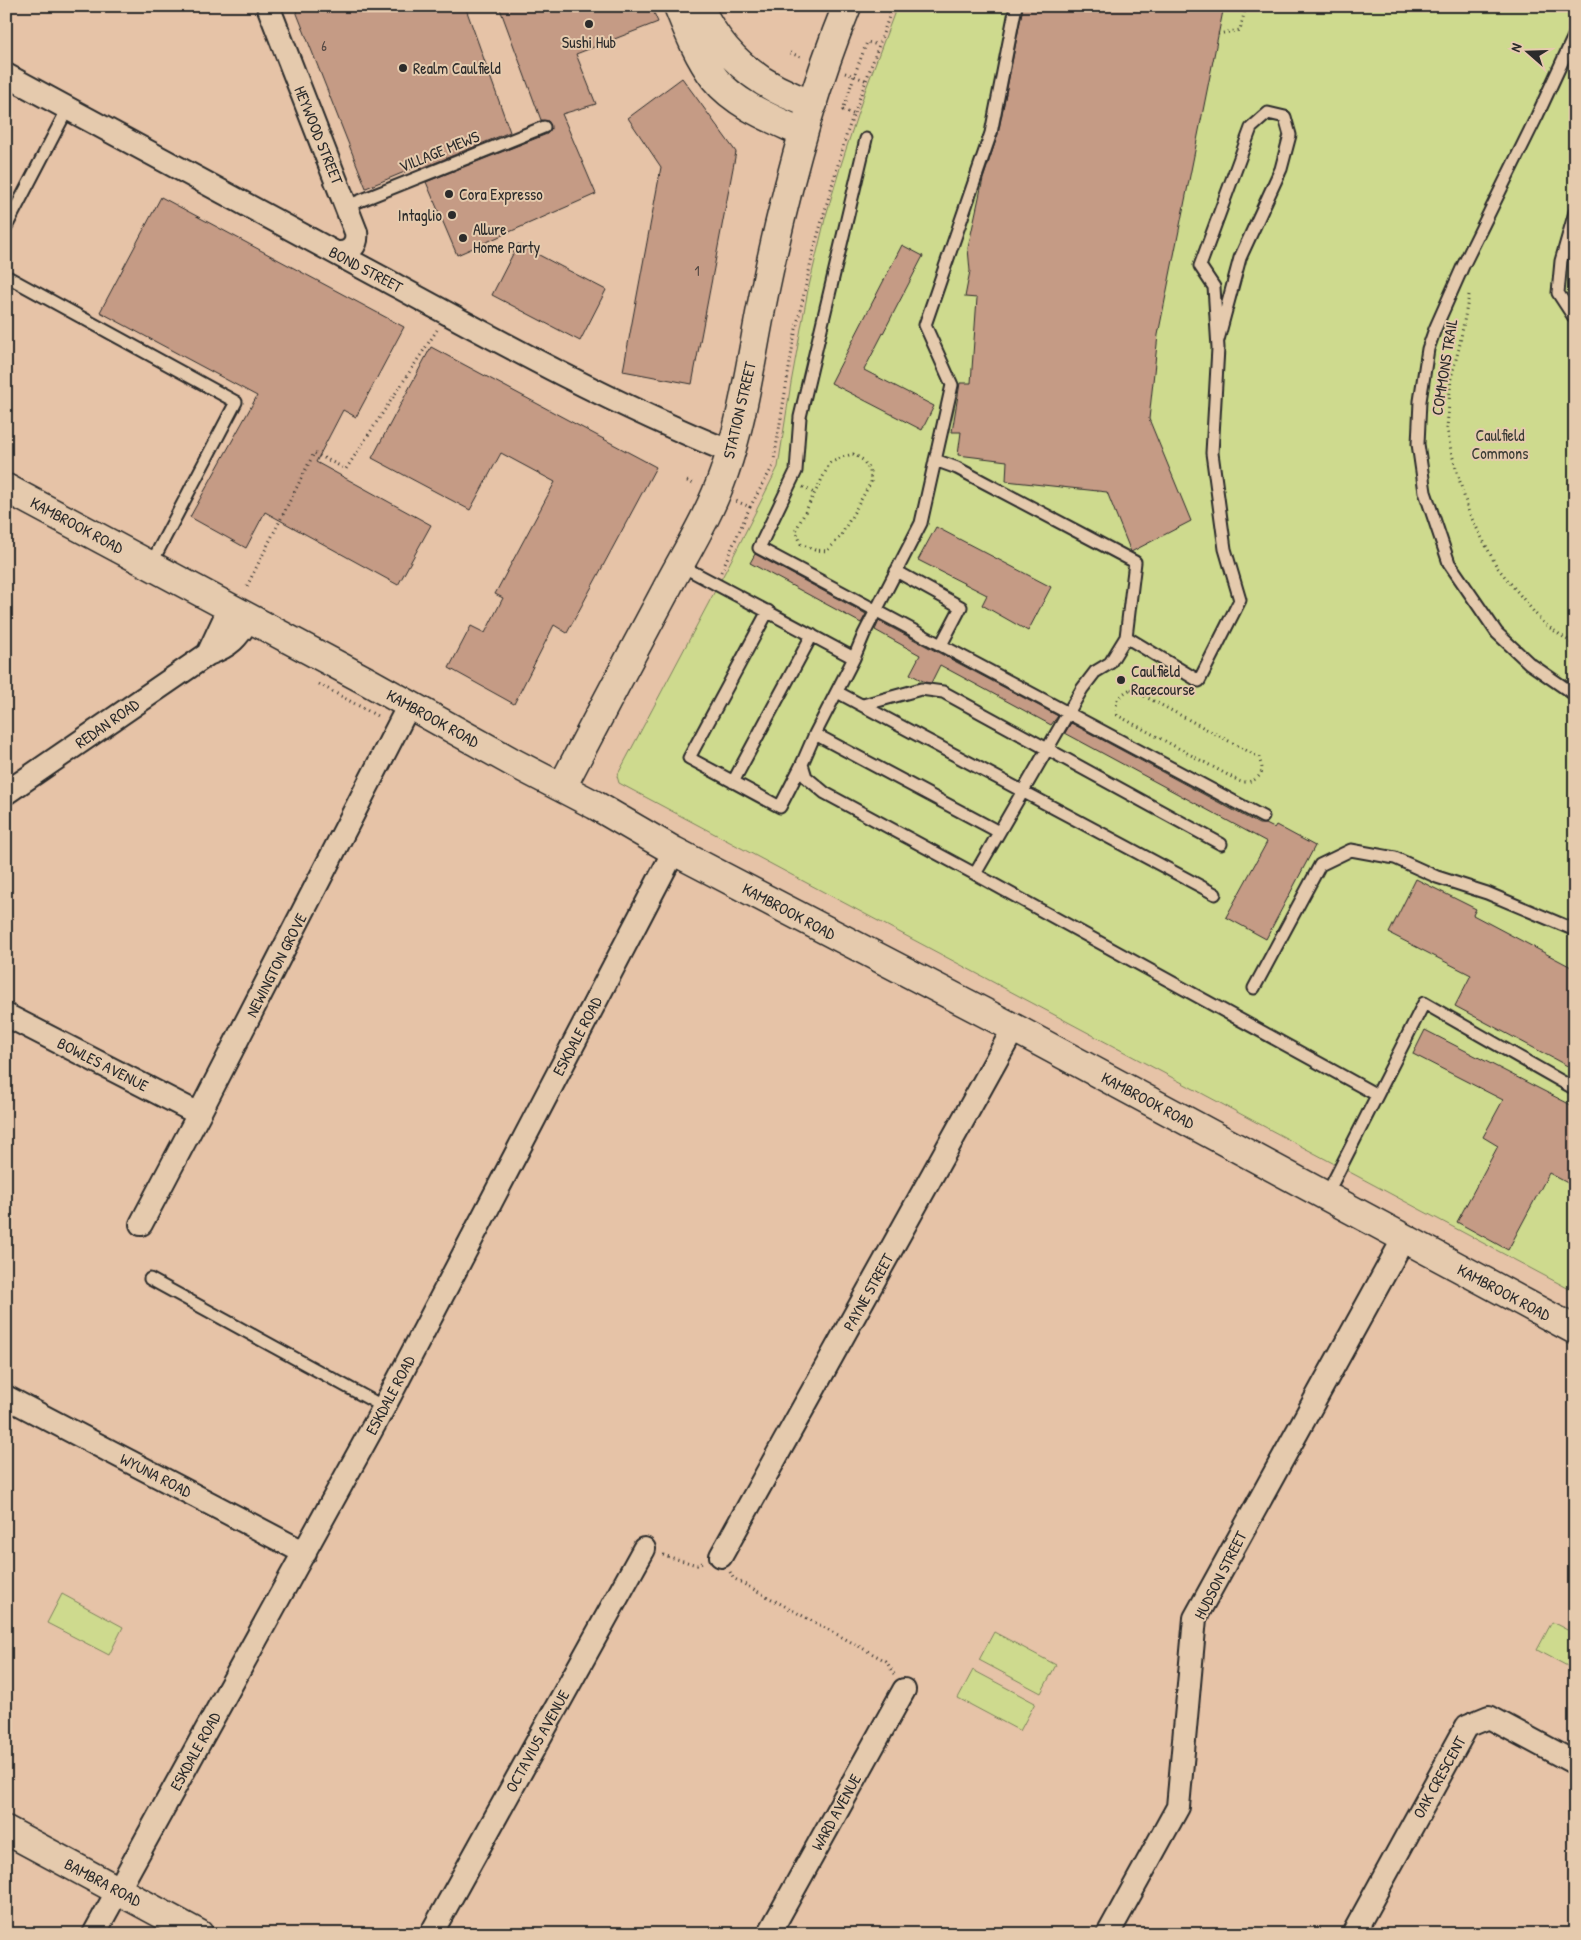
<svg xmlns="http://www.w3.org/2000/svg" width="1581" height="1940" font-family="'Patrick Hand',sans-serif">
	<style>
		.green { fill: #ceda8e; stroke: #7c825c }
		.building { fill: #c59b85; stroke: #2b2b2b }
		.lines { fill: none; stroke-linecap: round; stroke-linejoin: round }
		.lane-casing { stroke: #2b2b2b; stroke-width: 15 }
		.street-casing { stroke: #2b2b2b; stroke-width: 26 }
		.secondary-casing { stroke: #2b2b2b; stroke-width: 31 }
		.path { stroke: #2b2b2b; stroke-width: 3; stroke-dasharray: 1 4; stroke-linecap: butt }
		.lane { stroke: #e5caad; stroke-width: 11 }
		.street { stroke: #e5caad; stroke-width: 22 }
		.secondary { stroke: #e5caad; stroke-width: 28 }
		.poi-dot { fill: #2b2b2b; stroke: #e5caad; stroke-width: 2 }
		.labels { text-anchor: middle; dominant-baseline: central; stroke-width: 4; stroke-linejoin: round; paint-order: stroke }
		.number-label { font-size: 14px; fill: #524742 }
		.poi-label { font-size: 16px; fill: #2b2b2b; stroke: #e5caad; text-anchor: start }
		.street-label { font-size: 16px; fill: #2b2b2b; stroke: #e5caad }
		.park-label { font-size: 16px; fill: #3b3c35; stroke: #e5caad }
	</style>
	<rect width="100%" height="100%" fill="#e6c3a7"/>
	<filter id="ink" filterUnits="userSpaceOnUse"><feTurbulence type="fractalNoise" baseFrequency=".02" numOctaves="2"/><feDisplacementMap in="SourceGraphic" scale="10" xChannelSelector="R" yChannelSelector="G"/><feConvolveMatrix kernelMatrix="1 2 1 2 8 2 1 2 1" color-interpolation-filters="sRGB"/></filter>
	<g filter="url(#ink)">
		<path class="green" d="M897,6H1575V1292L619,783L617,776L734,555L778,467L791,383L808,290L825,219L840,168L865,91Z
			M62,1594L123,1627L109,1655L47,1623Z
			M1552,1622L1575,1634V1670L1537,1650Z
			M994,1632L1056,1665L1041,1693L979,1660Z
			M973,1670L1035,1703L1020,1731L958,1698Z"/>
		<path class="building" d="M294,6H465L510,132L420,169L419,166L366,188Z
			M499,6H651L658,22L576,54L596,104L562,114L596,194L457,255L426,182L547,134L551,129L548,121L541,120Z
			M1023,6H1224L1158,335L1149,419L1191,521L1131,552L1107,492L1006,481L1007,461L958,455L961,432H952L960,383H971L977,298L965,297L970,271L968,248L983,179L998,134Z
			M682,78L736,152L692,384L623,371L661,167L628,118Z
			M161,197L404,327L356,417L343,410L316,462L431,525L398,585L265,512L246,548L190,517L257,396L100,312Z
			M518,244L606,290L580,341L492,295Z
			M902,245L923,256L864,370L934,406L922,430L831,383Z
			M431,347L656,467L567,633L554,625L514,704L449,668L471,626L485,633L503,598L495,594L555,482L501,453L470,510L372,458Z
			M936,527L1051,587L1028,631L982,605L987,595L918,560Z
			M755,554L866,614L861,623L750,563Z
			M879,621L1058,716L1051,725L940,665L931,683L925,682L910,674L920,655L875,630Z
			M1071,723L1259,824H1266L1274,828L1276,825L1315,846L1266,939L1226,917L1267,842L1065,733Z
			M1416,879L1476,909L1473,915L1575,969V1070L1455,1006L1471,975L1389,933Z
			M1425,1030L1575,1107V1187L1549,1173L1508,1250L1457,1222L1498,1146L1483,1137L1503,1100L1413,1054Z"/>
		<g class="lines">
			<defs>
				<path id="lane" d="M1575,34L1537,116L1463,266L1435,329L1428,349L1420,401L1418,444L1425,492L1449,563L1497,633L1529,663L1575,695
					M866,139L800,417L796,471L759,548L1263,817
					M347,206L544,127
					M1575,212L1561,261L1558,293L1575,319
					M6,227L68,108
					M6,276L236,402L151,564
					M680,565L854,658
					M896,571L961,607L941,645
					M768,611L689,758L780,807L802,764L815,734L854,658L864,634L921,523L952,385L925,325L991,133L1016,6
					M1126,637L1199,681L1240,600L1225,549L1212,453L1218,348L1214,287L1200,266L1251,128L1268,113L1285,117L1290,135L1281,169L1240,258L1218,340
					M837,692L1215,894
					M863,705L921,689L943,692L1221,844
					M815,734L999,832
					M802,764L806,777L825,793L975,874L1082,689L1095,672L1110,663L1126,637L1135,562L957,468L935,460
					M733,782L812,635
					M975,874L1377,1095
					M1254,988L1320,865L1351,850L1395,858L1437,877L1487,893L1575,930
					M1326,1196L1424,1003L1575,1089
					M150,1279L384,1407"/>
				<path id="street" d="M268,6L356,232C358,245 350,254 337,253
					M6,75C132,142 257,210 382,278C496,340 610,403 731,452
					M208,654L230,607
					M6,793L208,654C231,646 237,638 250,618
					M6,1015L199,1114
					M141,1224L199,1114L409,705
					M6,1397L305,1553
					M721,1556L1014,1028
					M94,1934L384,1407L674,851
					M431,1934L644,1549
					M769,1934L904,1690
					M1108,1934L1178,1807L1195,1618L1404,1238
					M1353,1934L1467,1726L1489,1717L1575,1763"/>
				<path id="secondary" d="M678,6C688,31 698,57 715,79C736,105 773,119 803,133
					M699,6C722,57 761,88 813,104
					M6,488L365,680L514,763L595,805L674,851L1014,1028L1575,1330
					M562,787C596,721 631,656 666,590C686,552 710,514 724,473C745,414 752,350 765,289C785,193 810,96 847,6
					M6,1830L199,1934"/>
			</defs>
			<use href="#lane" class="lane-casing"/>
			<use href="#street" class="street-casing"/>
			<use href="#secondary" class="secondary-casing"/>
			<path class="path" d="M1218,34L1240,30L1246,6
				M790,53L804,58
				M845,73L854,76L843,110L853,114
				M865,80L854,76L867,42L878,45
				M1469,295L1459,348L1451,378L1447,428L1451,451L1469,513L1497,567L1543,623L1575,645
				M853,454L863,460L870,471L871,482L840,537L827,551L815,550L801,544L796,530L830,463L842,457Z
				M687,481L696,485
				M803,487L814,493
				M750,507L773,466L794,338L815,245L847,133L893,6
				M721,572L750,507L736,501
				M247,586L314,453L346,469L437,330
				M319,684L379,717
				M1131,689L1259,757C1260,761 1262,766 1262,769C1261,780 1246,784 1239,781L1117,715C1114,702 1119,695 1131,689Z
				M663,1555L697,1565L702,1563
				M730,1572L733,1578L886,1661L894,1674"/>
			<use href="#lane" class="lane"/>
			<use href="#street" class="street"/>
			<use href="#secondary" class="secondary"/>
		</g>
	</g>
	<g class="poi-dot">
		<circle cx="589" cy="24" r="5"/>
		<circle cx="403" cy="68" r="5"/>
		<circle cx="449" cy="194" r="5"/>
		<circle cx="452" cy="215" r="5"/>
		<circle cx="463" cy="238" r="5"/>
		<circle cx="1121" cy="680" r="5"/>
	</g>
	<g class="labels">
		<g class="number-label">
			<text x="324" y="45">6</text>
			<text x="697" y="270">1</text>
		</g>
		<g class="poi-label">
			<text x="589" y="42" text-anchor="middle">Sushi Hub</text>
			<text x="413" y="68">Realm Caulfield</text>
			<text x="459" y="194">Cora Expresso</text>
			<text x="442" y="215" text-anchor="end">Intaglio</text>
			<text x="473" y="229">Allure<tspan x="473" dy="18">Home Party</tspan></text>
			<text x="1131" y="671">Caulfield<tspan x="1131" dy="18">Racecourse</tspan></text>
		</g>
		<g class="street-label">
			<text transform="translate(319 135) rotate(68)">HEYWOOD STREET</text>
			<text transform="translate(439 151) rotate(-22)">VILLAGE MEWS</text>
			<text transform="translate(366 269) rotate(28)">BOND STREET</text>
			<text transform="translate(1444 367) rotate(-81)">COMMONS TRAIL</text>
			<text transform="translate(739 410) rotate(-77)">STATION STREET</text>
			<text transform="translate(77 525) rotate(28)">KAMBROOK ROAD</text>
			<text transform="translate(433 718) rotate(29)">KAMBROOK ROAD</text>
			<text transform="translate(107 723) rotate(-35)">REDAN ROAD</text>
			<text transform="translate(789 911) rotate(28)">KAMBROOK ROAD</text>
			<text transform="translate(276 965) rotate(-63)">NEWINGTON GROVE</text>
			<text transform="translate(577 1036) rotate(-62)">ESKDALE ROAD</text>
			<text transform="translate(103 1064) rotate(27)">BOWLES AVENUE</text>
			<text transform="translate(1148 1100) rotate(28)">KAMBROOK ROAD</text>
			<text transform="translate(868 1292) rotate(-61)">PAYNE STREET</text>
			<text transform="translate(1504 1292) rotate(28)">KAMBROOK ROAD</text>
			<text transform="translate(390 1395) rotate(-62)">ESKDALE ROAD</text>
			<text transform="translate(156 1475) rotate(27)">WYUNA ROAD</text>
			<text transform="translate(1220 1575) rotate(-63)">HUDSON STREET</text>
			<text transform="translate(537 1741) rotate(-61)">OCTAVIUS AVENUE</text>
			<text transform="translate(195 1751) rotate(-61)">ESKDALE ROAD</text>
			<text transform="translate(1439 1777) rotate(-61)">OAK CRESCENT</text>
			<text transform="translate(836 1812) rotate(-61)">WARD AVENUE</text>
			<text transform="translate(103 1882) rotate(28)">BAMBRA ROAD</text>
		</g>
		<g class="park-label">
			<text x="1500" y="435">Caulfield<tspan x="1500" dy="18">Commons</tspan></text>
		</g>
	</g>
	<rect width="1581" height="1940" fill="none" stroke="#e5caad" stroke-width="25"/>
	<rect x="12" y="12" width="1556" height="1915" fill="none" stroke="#2b2b2b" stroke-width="2" filter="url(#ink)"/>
	<g transform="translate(1528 52) rotate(290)" stroke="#e5caad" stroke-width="4" paint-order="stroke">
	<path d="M0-4L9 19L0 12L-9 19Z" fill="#2b2b2b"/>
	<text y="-8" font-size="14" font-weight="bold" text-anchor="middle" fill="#2b2b2b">N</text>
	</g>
</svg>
